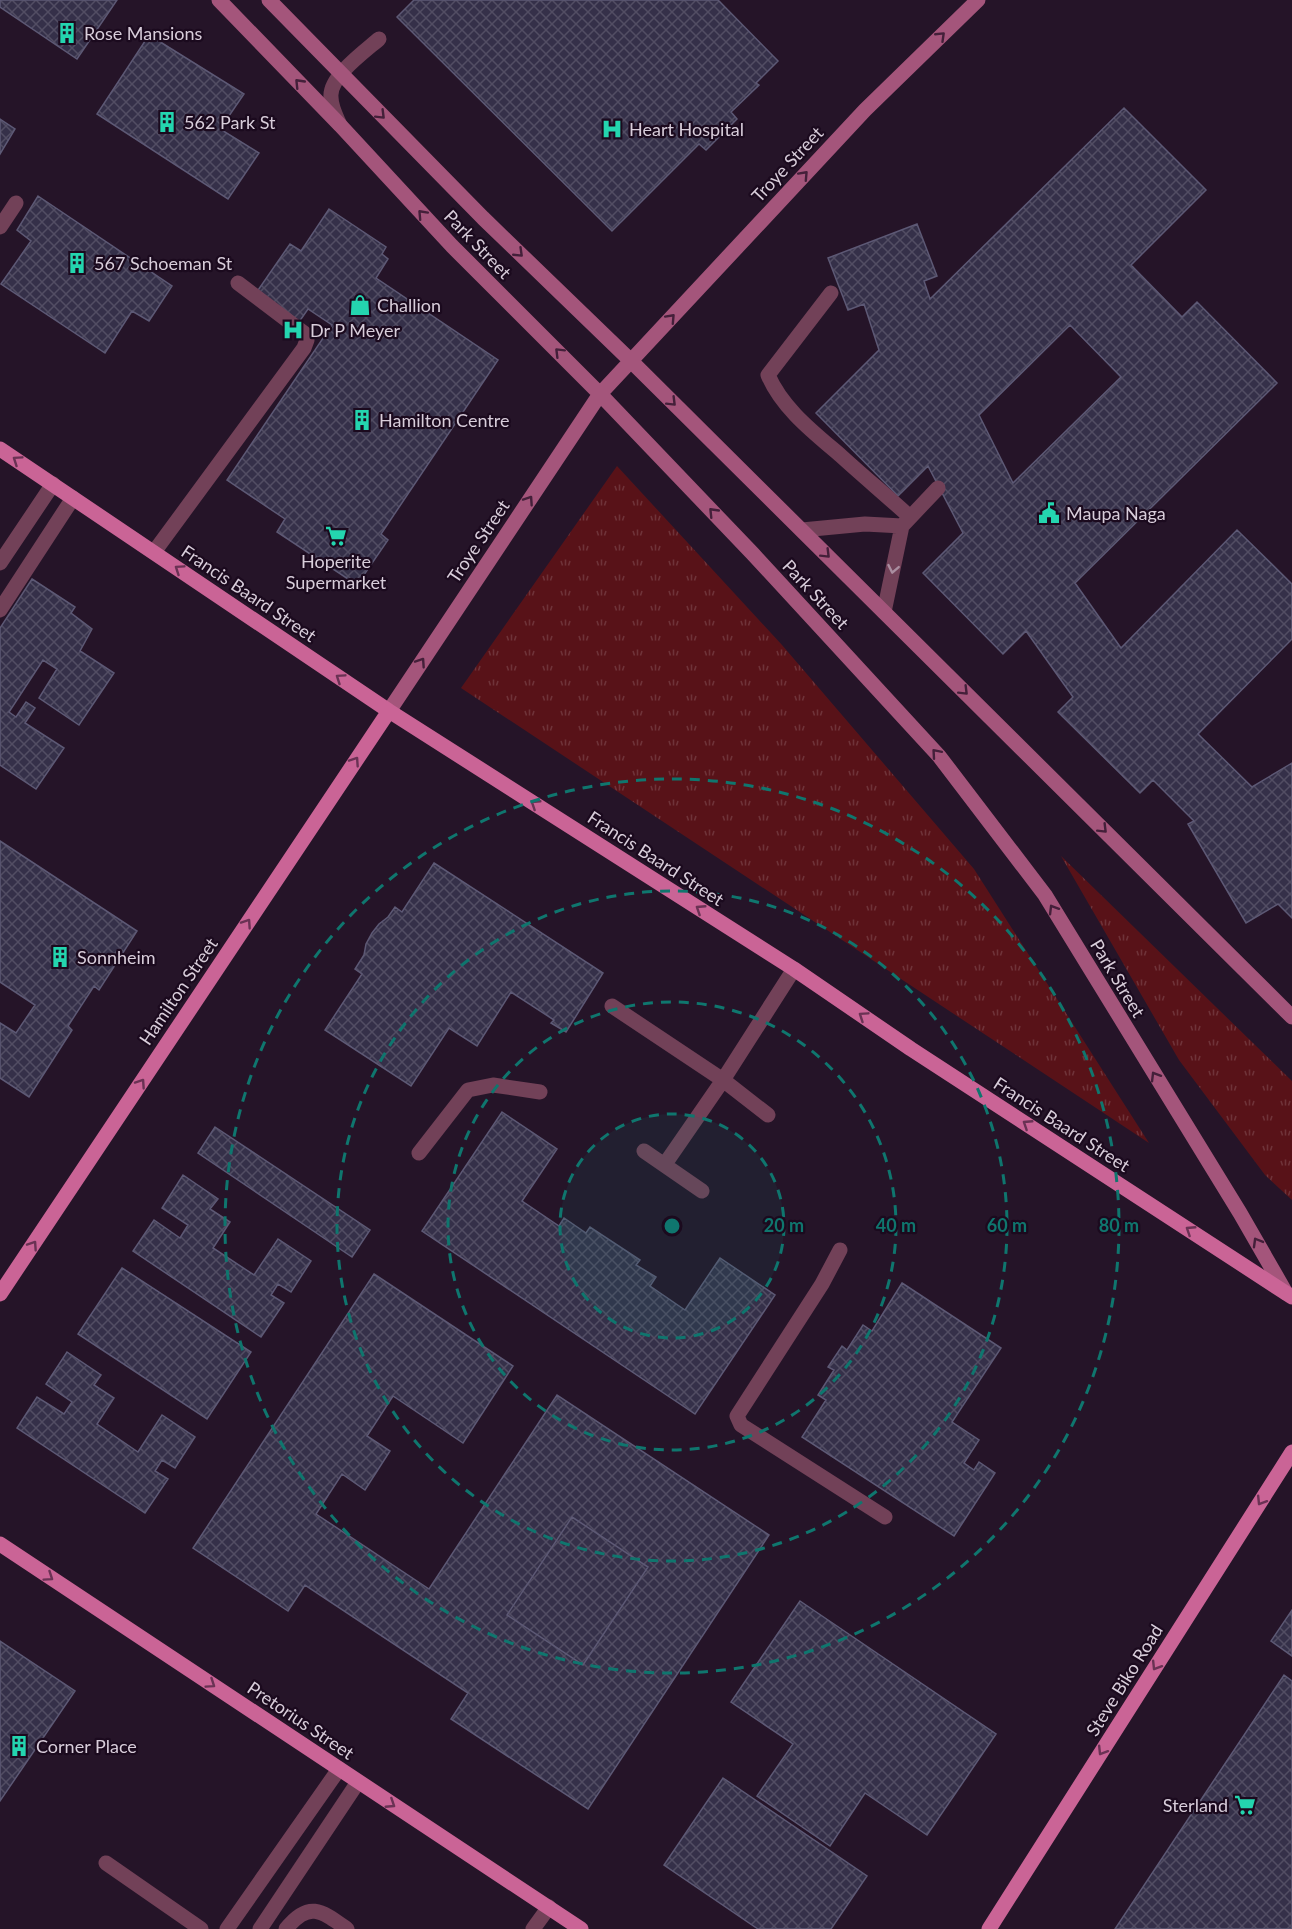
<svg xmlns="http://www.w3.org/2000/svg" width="1292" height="1929" font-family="Lato,sans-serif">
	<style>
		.park { fill: url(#park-tufts) }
		.building { fill: url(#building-cross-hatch); stroke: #5d5975; stroke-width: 1.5; fill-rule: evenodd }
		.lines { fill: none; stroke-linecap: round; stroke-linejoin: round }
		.lane { stroke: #724158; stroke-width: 15 }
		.secondary { stroke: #a4557b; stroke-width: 15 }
		.primary { stroke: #ca6496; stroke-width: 15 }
		.oneway { stroke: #44203a }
		.oneway2 { stroke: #6a3254 }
		.oneway3 { stroke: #aa8ea0 }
		.ring { fill: none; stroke: #0f766e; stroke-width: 3; stroke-dasharray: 10 8 }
		.labels { text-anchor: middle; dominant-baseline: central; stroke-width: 4.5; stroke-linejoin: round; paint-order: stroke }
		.poi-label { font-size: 18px; fill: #d8cdda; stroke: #1b0a1e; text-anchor: start }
		.street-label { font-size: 18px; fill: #d8cdda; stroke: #1b0a1e }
		.centre { fill: #0f766e; stroke: #1b0a1e; stroke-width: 3 }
		.ring-label { font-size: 18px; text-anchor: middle; font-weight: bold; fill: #0f766e; stroke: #1b0a1e; stroke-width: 4.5; stroke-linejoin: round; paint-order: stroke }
	</style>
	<defs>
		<pattern id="park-tufts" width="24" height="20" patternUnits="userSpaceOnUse" patternTransform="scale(1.5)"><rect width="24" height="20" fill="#581218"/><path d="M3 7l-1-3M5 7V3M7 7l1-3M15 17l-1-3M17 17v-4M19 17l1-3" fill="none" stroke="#6f3339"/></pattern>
		<pattern id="building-cross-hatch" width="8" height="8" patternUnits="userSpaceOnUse" patternTransform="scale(1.5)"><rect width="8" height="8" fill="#353049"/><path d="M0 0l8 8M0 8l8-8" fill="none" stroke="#524d63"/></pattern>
	</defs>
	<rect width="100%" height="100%" fill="#251428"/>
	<path class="park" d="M617,466L782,645L974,869L1149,1143L461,688Z
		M1061,856L1292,1081V1200L1265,1175L1179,1060Z"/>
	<path class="building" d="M0,0H117L77,59L0,7Z
		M414,0H718L778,61L756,83L759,85L731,112L737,119L706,150L699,144L612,231L397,17Z
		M149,35L244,94L220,129L259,153L228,199L97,114Z
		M1124,108L1206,190L1131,265L1182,317L1197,302L1277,383L1075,583L1121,648L1237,530L1292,584V639L1198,734L1252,787L1292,763V918L1278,904L1246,923L1188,824L1194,821L1153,780L1140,793L1058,712L1073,697L1026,631L1003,654L923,573L963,533L928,466L898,496L816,413L879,350L864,304L848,310L828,258L917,224L937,276L924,281L930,299ZM1070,325L1121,377L1013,483L979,415Z
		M0,119L15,129L0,154Z
		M38,196L172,286L149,321L132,311L105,353L1,284L31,241L17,230Z
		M329,209L386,247L382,254L388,259L376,278L498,360L381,534L388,540L357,585L277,532L285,519L227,480L332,325L308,309L299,322L256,293L290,244L301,251Z
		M32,579L75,607L71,613L92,629L80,651L114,673L79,725L39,698L57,669L43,660L9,712L16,717L26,702L35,708L25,723L64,748L36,789L0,765V628Z
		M0,841L137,931L99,990L94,986L68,1026L72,1030L29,1097L0,1078V1023L16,1033L35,1005L0,982Z
		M434,863L603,973L566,1032L551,1023L554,1020L511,992L477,1046L449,1028L411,1086L325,1030L362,974L355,969L364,955L366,944L372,933L379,924L388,917L395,907L402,912Z
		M502,1112L557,1149L522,1201L559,1226L564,1218L586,1233L590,1227L640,1260L636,1265L656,1277L650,1286L685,1310L720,1258L775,1295L695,1414L422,1231Z
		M215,1127L370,1230L352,1257L198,1153Z
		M183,1175L218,1199L210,1209L230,1222L213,1248L254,1275L278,1239L311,1261L291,1292L278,1284L271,1295L284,1303L261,1337L133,1251L154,1220L180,1238L188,1225L162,1208Z
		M122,1268L251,1352L207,1419L78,1334Z
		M374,1274L513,1366L463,1443L393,1396L367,1436L390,1451L365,1490L342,1474L316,1514L429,1589L557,1395L769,1535L588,1809L451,1719L468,1693L305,1585L288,1611L193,1548ZM572,1517L648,1567L583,1665L507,1615Z
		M902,1283L1001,1348L952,1422L979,1440L964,1463L974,1470L979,1462L995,1473L954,1536L802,1437L826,1400L818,1395L834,1370L828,1367L842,1346L847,1350L863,1325L872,1331Z
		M67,1352L101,1375L94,1385L114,1398L97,1424L138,1452L162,1415L195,1437L175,1468L162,1460L155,1471L168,1479L145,1513L17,1428L37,1397L64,1414L72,1402L46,1384Z
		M572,1517L648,1567L583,1665L507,1615Z
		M800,1601L996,1734L927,1835L865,1793L830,1846L757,1796L793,1744L731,1702Z
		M1292,1610V1656L1271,1641Z
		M0,1641L75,1691L0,1801Z
		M1284,1675L1292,1681V1929H1115Z
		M723,1778L867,1876L831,1929H758L664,1865Z"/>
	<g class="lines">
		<path class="lane" d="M340,125C336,116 331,107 331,97C329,77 364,52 379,39
			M0,227L16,203
			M831,293L768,375C782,408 813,432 840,455C863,476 887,496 910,517
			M802,530L865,524L902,526
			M154,552L304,348L307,340L304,333L238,283
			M0,563L53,484
			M0,610L73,498
			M884,612L902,526L938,488
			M612,1006L723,1080L768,1115
			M644,1151L702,1191
			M419,1153L468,1090L493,1085L540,1092
			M665,1164L723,1080L794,969
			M840,1250L822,1284L737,1416L741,1425L885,1517
			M106,1863L201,1929
			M227,1929L339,1769
			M260,1929L358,1782
			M286,1929C309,1900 322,1911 347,1929
			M533,1929L549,1907"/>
		<path class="secondary" d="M219,0L340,125L452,246L600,394L753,554L939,756L1045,895L1240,1213L1286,1293
			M269,0L483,218L631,361L1292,1017
			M389,711L600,394L865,110L978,0"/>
		<path class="primary" d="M0,449L389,711L794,969L911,1049L1292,1297
			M0,1294L389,711
			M0,1544L581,1929
			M989,1929L1292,1452"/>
	</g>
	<defs><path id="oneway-chevron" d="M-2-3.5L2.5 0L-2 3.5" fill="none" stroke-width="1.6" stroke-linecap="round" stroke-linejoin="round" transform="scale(1.5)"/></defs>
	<g class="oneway">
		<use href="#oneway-chevron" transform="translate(941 36) rotate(-44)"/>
		<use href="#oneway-chevron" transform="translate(299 83) rotate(-134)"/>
		<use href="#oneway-chevron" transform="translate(381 115) rotate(45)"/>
		<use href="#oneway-chevron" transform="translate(804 175) rotate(-47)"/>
		<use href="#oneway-chevron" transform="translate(422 214) rotate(-133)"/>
		<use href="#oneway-chevron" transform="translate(519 253) rotate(44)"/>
		<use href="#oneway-chevron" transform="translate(671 318) rotate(-47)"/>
		<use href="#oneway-chevron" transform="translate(559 352) rotate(-135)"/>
		<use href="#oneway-chevron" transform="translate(672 402) rotate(45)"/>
		<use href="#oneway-chevron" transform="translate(529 500) rotate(-56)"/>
		<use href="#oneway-chevron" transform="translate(713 512) rotate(-134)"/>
		<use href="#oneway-chevron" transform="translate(826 554) rotate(45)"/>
		<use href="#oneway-chevron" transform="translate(421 662) rotate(-56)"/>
		<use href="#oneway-chevron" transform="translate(964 691) rotate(45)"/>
		<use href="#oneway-chevron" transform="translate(936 753) rotate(-131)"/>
		<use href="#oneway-chevron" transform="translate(1103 829) rotate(45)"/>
		<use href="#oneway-chevron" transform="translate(1053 909) rotate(-121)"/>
		<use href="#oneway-chevron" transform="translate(1155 1076) rotate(-121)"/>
		<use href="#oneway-chevron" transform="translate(1257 1242) rotate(-120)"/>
	</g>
	<g class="oneway2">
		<use href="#oneway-chevron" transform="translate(17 460) rotate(-146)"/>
		<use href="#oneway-chevron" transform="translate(179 569) rotate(-146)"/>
		<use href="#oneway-chevron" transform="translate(340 678) rotate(-146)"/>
		<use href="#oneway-chevron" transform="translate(355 761) rotate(-56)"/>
		<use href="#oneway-chevron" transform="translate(535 804) rotate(-147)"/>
		<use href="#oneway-chevron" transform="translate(700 909) rotate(-147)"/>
		<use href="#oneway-chevron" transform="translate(247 923) rotate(-56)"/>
		<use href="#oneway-chevron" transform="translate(863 1016) rotate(-146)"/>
		<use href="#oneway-chevron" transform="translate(141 1083) rotate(-56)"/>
		<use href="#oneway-chevron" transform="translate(1027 1124) rotate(-147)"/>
		<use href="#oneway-chevron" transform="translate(1190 1230) rotate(-147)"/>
		<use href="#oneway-chevron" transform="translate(33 1245) rotate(-56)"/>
		<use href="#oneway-chevron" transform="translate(1261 1501) rotate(122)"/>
		<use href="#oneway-chevron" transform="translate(49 1577) rotate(34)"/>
		<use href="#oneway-chevron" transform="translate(1156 1666) rotate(122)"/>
		<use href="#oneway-chevron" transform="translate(211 1684) rotate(34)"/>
		<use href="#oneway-chevron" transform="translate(1102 1751) rotate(122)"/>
		<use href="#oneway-chevron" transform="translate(391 1804) rotate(33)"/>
	</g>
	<use class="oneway3" href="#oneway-chevron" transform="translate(893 569) rotate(101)"/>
	<circle cx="672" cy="1226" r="112" fill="#0f766e" fill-opacity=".12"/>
	<g class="ring">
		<circle cx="672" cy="1226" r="112"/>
		<circle cx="672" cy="1226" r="224"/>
		<circle cx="672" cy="1226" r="335"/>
		<circle cx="672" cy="1226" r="447"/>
	</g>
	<defs>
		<symbol id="building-bare" viewBox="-9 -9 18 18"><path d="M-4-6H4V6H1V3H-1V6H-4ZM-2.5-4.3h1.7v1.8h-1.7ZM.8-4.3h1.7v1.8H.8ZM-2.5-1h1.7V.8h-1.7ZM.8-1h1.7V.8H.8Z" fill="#24d5af" stroke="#1b0a1e" stroke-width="2.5" paint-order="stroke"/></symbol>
		<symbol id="hospital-bare" viewBox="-9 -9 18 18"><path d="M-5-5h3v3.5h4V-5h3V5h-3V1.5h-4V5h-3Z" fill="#24d5af" stroke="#1b0a1e" stroke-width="2.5" paint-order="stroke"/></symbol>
		<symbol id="shop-bare" viewBox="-9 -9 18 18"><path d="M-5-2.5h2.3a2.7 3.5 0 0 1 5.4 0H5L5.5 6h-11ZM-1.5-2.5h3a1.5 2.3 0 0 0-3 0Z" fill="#24d5af" stroke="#1b0a1e" stroke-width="2.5" paint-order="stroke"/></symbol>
		<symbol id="civic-bare" viewBox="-9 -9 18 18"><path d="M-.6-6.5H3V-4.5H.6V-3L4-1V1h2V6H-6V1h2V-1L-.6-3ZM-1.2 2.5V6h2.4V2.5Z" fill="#24d5af" stroke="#1b0a1e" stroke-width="2.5" paint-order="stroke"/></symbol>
		<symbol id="supermarket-bare" viewBox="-9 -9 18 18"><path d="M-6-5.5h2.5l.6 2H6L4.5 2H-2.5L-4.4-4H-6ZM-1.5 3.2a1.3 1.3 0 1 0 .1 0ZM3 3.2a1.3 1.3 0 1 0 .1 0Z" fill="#24d5af" stroke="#1b0a1e" stroke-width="2.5" paint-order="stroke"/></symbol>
	</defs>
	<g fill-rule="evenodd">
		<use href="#building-bare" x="52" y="18" width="30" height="30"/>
		<use href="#building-bare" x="152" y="107" width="30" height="30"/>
		<use href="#hospital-bare" x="597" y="114" width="30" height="30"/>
		<use href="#building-bare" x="62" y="248" width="30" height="30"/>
		<use href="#shop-bare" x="345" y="290" width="30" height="30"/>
		<use href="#hospital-bare" x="278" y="315" width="30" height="30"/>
		<use href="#building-bare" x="347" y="405" width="30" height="30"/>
		<use href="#civic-bare" x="1034" y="498" width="30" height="30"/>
		<use href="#supermarket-bare" x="321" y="521" width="30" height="30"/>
		<use href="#building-bare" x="45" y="942" width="30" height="30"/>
		<use href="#building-bare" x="4" y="1731" width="30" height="30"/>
		<use href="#supermarket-bare" x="1230" y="1790" width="30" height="30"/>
	</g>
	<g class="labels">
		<g class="poi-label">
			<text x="84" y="33">Rose Mansions</text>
			<text x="184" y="122">562 Park St</text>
			<text x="629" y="129">Heart Hospital</text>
			<text x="94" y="263">567 Schoeman St</text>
			<text x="377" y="305">Challion</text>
			<text x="310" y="330">Dr P Meyer</text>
			<text x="379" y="420">Hamilton Centre</text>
			<text x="1066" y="513">Maupa Naga</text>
			<text x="336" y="561" text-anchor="middle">Hoperite<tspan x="336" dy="21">Supermarket</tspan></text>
			<text x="77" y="957">Sonnheim</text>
			<text x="36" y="1746">Corner Place</text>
			<text x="1228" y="1805" text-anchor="end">Sterland</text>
		</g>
		<g class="street-label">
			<text transform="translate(787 164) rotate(-47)">Troye Street</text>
			<text transform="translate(478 244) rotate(46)">Park Street</text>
			<text transform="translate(478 541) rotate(-56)">Troye Street</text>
			<text transform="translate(249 593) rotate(34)">Francis Baard Street</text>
			<text transform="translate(816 594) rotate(47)">Park Street</text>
			<text transform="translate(656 858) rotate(33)">Francis Baard Street</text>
			<text transform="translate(1118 978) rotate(59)">Park Street</text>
			<text transform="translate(178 991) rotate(-56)">Hamilton Street</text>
			<text transform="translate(1062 1124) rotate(33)">Francis Baard Street</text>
			<text transform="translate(1124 1680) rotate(-58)">Steve Biko Road</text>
			<text transform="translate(301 1720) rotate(34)">Pretorius Street</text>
		</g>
	</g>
	<circle cx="672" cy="1226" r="9" class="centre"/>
	<g class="ring-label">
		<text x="784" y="1232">20 m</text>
		<text x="896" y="1232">40 m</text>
		<text x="1007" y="1232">60 m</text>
		<text x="1119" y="1232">80 m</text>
	</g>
</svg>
